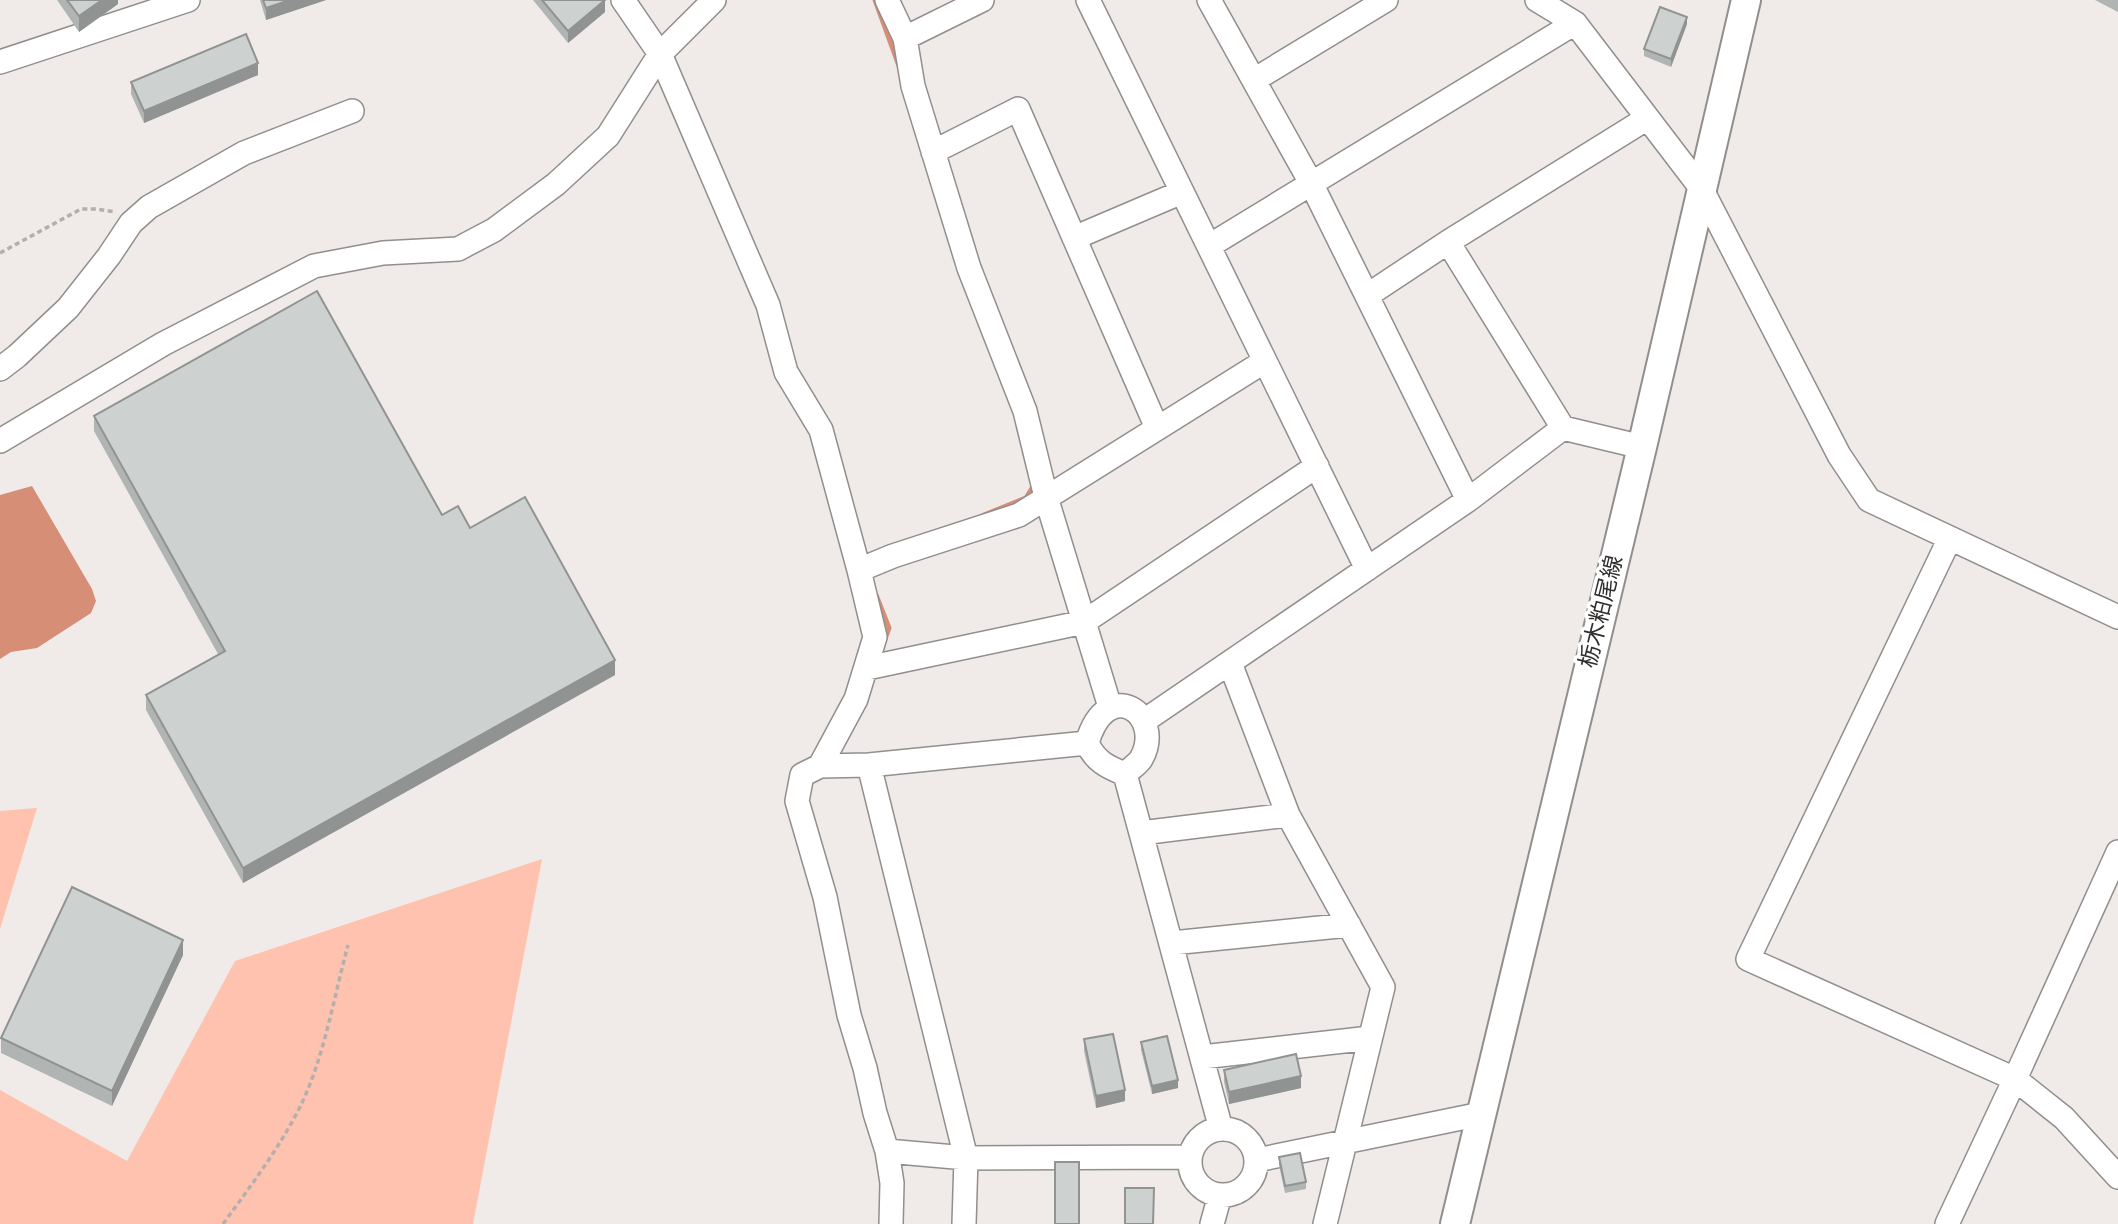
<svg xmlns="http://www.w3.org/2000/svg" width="2118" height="1224" font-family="Spectral,'Noto Sans JP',serif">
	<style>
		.green { fill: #fec2af }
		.water { fill: #d68e76 }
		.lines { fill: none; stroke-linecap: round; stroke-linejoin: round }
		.stream { stroke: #d68e76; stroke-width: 5 }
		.minor-casing { stroke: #928e8c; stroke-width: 26 }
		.major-casing { stroke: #928e8c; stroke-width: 32 }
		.path { stroke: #b3afad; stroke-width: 3.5; stroke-dasharray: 5 3.5; stroke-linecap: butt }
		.minor { stroke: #fff; stroke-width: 23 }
		.major { stroke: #fff; stroke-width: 28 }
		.wall { fill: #b0b5b4 }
		.shaded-wall { fill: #909392 }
		.building { fill: #cdd2d1; stroke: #909392; stroke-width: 2 }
		.labels { text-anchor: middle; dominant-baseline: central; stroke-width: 7; stroke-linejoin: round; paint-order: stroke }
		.street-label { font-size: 23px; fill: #312f2e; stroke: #fff }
	</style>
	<rect width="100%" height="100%" fill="#f0ebe9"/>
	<path class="green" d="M37,808L0,929V811Z
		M542,859L473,1224H0V1090L127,1161L235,961Z"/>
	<path class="water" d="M32,486L92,589L96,601L91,613L37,648L11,652L0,659V495Z"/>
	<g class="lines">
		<path class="stream" d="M875,0L899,66
			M984,515L1026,498L1034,485L1033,481
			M876,595L889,628L884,642"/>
		<defs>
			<path id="minor" d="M623,0L660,54L768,305L786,372L821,430L859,570L875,637L856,699L820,766
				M887,0L905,38L982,0
				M1088,0L1367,569
				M1209,0L1311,183L1468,500
				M1537,0L1575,23
				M905,38L913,86L969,268L1025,411L1046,497L1110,707
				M0,62L188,0
				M1254,80L1386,0
				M933,152L1018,109L1157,428
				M1074,238L1182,192
				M1209,246L1575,23L1701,188L1839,455L1869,500L2118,617
				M1368,295L1448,242L1646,119
				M0,369L17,356L68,308L109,256L131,223L149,207L244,153L352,111
				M1563,428L1642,447
				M0,441L163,344L314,266L383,253L458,249L494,230L556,184L608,136L660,54L714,0
				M1950,538L1748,959L2015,1079L2064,1118L2118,1177
				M859,570L893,556L1019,515L1265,361
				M1230,663L1288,815L1383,987L1325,1224
				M867,668L1084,622L1317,466
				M1144,721L1468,500L1563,428L1448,242
				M1087,743C1107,673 1166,715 1141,759C1138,764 1130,769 1125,774
				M869,765L820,766L802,775L797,801L825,897L849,1015L865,1068L875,1113L887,1151L892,1183L891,1224
				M1125,774L1221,1129
				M1141,833L1288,815
				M1172,943L1349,925
				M1202,1057L1370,1038
				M1190 1162a33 33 0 1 1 66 0a33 33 0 1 1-66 0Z
				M887,1151L966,1158L1190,1157
				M1257,1160L1481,1114
				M964,1224L966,1158L869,765L1087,743C1095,761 1107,767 1125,774
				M1212,1224L1220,1195
				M1947,1224L2015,1079L2118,852"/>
			<path id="major" d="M1455,1224L1642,447L1746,0"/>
		</defs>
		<use href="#minor" class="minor-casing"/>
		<use href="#major" class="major-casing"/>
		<path class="path" d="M0,253L81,209H96L116,212
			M223,1224C250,1187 277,1151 298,1111C324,1060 333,1000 348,945"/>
		<use href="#minor" class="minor"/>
		<use href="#major" class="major"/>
	</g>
	<path class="wall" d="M57,0H118V4L79,32Z
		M260,0H326L266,20Z
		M533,0H605V12L568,43Z
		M2095,0H2118V12Z
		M1687,24L1671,67L1644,56V49Z
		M258,75L144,123L131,94V82Z
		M94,416L442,515L470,528L615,675L243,883L146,710V695L218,654L94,431Z
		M183,955L112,1106L1,1053V1038Z
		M1084,1039L1125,1101L1096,1108L1084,1051Z
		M1141,1042L1178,1088L1152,1094L1141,1050Z
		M1224,1070L1301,1088L1229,1104L1224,1082Z
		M1279,1157L1306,1182V1189L1285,1193L1279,1165Z"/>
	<path class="shaded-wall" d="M102,0H118V4L79,32V16Z
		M290,0H326L266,20V8Z
		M605,0V12L568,43V31Z
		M1687,17V24L1671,67V59Z
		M258,63V75L144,123V111Z
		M615,660V675L243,883V868Z
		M183,940V955L112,1106V1091Z
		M1301,1076V1088L1229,1104V1092Z
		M1178,1080V1088L1152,1094V1086Z
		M1125,1090V1101L1096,1108V1096Z"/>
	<path class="building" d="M67,0H102L79,16Z
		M263,0H290L266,8Z
		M542,0H605L568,31Z
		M1660,7L1687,17L1671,59L1644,49Z
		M246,34L258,63L144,111L131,82Z
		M317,291L442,515L458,506L470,528L525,497L615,660L243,868L146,695L225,651L94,416Z
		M72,887L183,940L112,1091L1,1038Z
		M1113,1034L1125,1090L1096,1096L1084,1039Z
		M1167,1036L1178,1080L1152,1086L1141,1042Z
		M1296,1054L1301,1076L1229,1092L1224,1070Z
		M1300,1153L1306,1182L1285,1186L1279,1157Z
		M1055,1162H1079V1224H1055Z
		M1125,1188H1154L1153,1224H1125Z"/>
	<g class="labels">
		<g class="street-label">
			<text transform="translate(1602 612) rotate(-76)">栃木粕尾線</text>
		</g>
	</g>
</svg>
